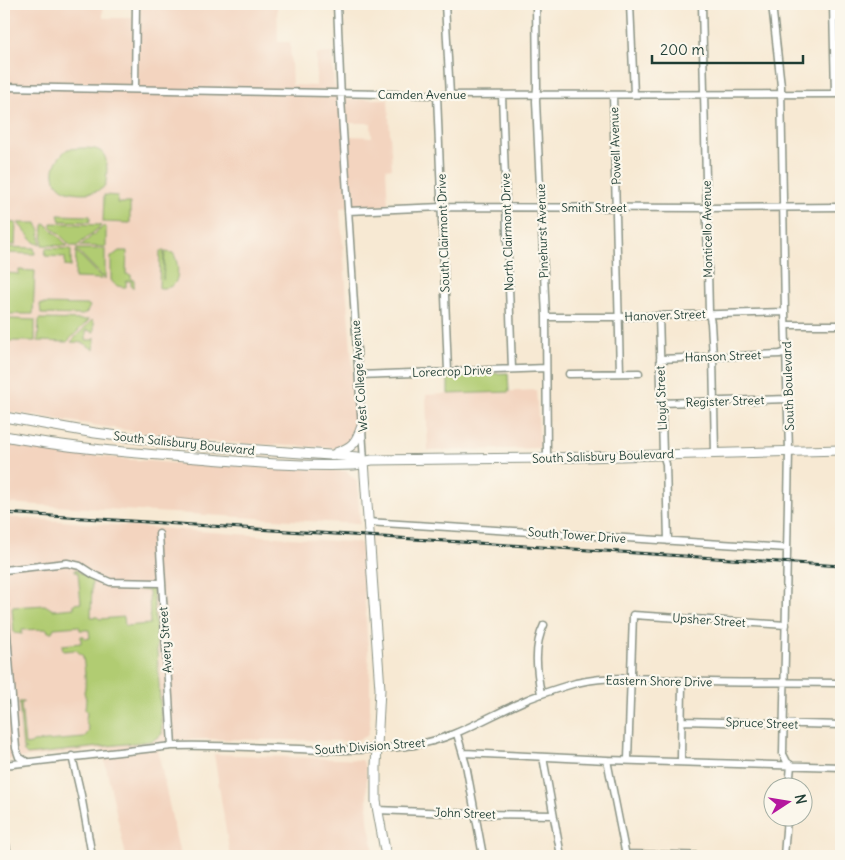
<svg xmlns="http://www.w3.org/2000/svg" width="845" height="860" font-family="Delius,sans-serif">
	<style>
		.built { fill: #f3d4bf; fill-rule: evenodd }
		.green { fill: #b1cc72; stroke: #688453 }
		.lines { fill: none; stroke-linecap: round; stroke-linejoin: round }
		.minor-casing { stroke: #8b9384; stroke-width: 9 }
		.major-casing { stroke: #8b9384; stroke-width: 11 }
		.minor { stroke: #fff; stroke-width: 6 }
		.major { stroke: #fff; stroke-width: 9 }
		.rail-casing { stroke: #1f3d34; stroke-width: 3 }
		.rail { stroke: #fbf7ec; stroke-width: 1; stroke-dasharray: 4; stroke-linecap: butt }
		.labels { text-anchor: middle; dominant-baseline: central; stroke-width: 4.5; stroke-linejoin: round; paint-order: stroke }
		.street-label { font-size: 12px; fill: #1f3d34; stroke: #fbf7ec }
	</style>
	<rect width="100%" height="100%" fill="#fbf7ec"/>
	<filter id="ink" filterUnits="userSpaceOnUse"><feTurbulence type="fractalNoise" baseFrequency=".02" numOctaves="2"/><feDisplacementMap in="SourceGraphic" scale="10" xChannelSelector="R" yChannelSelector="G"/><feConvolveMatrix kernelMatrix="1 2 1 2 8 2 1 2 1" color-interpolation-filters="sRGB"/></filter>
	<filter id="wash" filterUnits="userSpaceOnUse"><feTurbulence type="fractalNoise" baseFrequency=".0096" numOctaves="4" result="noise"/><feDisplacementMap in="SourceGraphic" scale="20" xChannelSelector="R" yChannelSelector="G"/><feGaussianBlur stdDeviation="1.12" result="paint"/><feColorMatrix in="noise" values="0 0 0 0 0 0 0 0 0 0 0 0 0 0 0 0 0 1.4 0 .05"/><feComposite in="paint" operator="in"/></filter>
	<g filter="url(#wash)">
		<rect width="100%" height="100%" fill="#f7e9d3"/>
		<path class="built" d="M4,4H103V18H140V4H277L278,42H290L292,85L316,86V54L332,53L334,86H346L348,99H388L392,168L386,169L388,205L340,208L357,426L352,441L337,448L196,441L4,411ZM349,123H371L372,137L349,136Z
			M536,390L540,448L428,451L426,395Z
			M4,444L124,459L171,463L346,471L357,481L360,524L4,503Z
			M4,517L361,543L370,680V726L367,736L354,741L206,739L156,742L180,856H126L102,749L4,760Z
			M214,754L362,760L366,768L368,821L375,856H230Z"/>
		<path class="green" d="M68,149C101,146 110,148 106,182C104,196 74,194 65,190C46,180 54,158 68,149Z
			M104,195L118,196L117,203H130V223L103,222Z
			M58,215L90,216V221L89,222L60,221Z
			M4,222L16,223L15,245L4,244Z
			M18,223H37L40,230V245L34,242Z
			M51,223L100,225L101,226L77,246H71L51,226Z
			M44,224H46L68,246L42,245L43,226Z
			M104,226L106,227V247L80,246Z
			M4,247L34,248L35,254L4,253Z
			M46,248L71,249V267L65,266V257L45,256Z
			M76,249H105V279Z
			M76,251L103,279L75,278Z
			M119,251H127L126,274L131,275V280H134V287H131V281H126V287C119,287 115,286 111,280V257Z
			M160,251H164L163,280L165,252L173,253C178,259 180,278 174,284C171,288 164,288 159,288Z
			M4,270L5,273L19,274V270L35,271L33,314H4Z
			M40,304L89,305L90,306L87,312L83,315L41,314Z
			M11,319L35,320V341H4V320Z
			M39,320L40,319L89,320L67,342L38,341Z
			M92,320L94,322V332L86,330V340H93L95,337L94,350L84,343L71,342Z
			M508,373L509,392L448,394V375Z
			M75,569L92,580L91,617H97L100,619L124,617L125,626L150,624L149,591L134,589L135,587L153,588L162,732V734L152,741L27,755L23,751L26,749H23L19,702H24L21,704L25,745L31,744L33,742L84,738L89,731L86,721L87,711L85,710L86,699L84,692C87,683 84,666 83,656L76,650L63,651L62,645L81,643V636H84L85,639L90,638L89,630H80L79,626L54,628L52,632H48L47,629L22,630V634L14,633L12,607L45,605L53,610L74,608V604L81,603L78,573L75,572Z"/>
	</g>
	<g filter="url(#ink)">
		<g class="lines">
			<defs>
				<path id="minor" d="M337,4L341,99L364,461
					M445,4L450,95
					M536,4L537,87L536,101L546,317L547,458
					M630,4L634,94
					M702,4L709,313L711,323L713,357L715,453
					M772,4L781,86L785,312L789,451L783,754L787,762L791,765L789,788
					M833,4L835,94
					M834,18H841
					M4,87L437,95L841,94
					M135,89L136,4
					M437,95L448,371
					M502,95L512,369
					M613,95L620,373
					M348,211L442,207L707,208L841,207
					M659,315L663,454L666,464L668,541
					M546,317H618L785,312
					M786,325H841
					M660,359L780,354L786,352
					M569,374L639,373
					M359,375L546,368
					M661,403L788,399
					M367,522L787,548
					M159,534L172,746
					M4,570L67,563L80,566L94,575L110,582L161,583
					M4,596L16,748L19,757L27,762
					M541,694C537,672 533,647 544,625
					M682,721L841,725
					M457,734L466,765L483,856
					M464,753L607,760L841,767
					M72,756L81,795L92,856
					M543,757L561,856
					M628,759L633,615L786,625
					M607,760L626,856
					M681,761L682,681
					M4,765L172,746C252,743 334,757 414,745C455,739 488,716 526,700C542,693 559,688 576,683C620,673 665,681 709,682C753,683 797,682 841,683
					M377,810L475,814L553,815
					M4,835L8,856
					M625,854L718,856
					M784,856L787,818"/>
				<path id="major" d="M4,417L95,433L190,445L358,457L364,461
					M4,436C68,448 132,453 197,458C249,462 302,467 354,465C360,465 364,461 372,460L547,458L841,450
					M336,453C353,447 356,443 362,426
					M364,461L380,689L376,766V801L386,856"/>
			</defs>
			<use href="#minor" class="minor-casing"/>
			<use href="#major" class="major-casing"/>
			<use href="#minor" class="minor"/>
			<use href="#major" class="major"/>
			<defs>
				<path id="rail" d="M4,513L841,566"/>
			</defs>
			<use href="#rail" class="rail-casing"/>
			<use href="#rail" class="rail"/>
		</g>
	</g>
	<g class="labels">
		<g class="street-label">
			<text x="422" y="94">Camden Avenue</text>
			<text transform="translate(615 146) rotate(-92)">Powell Avenue</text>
			<text x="594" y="207">Smith Street</text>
			<text transform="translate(707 229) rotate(-91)">Monticello Avenue</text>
			<text transform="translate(542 231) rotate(-92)">Pinehurst Avenue</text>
			<text transform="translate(507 232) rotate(-92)">North Clairmont Drive</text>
			<text transform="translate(443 233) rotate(-92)">South Clairmont Drive</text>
			<text transform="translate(665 315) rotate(-2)">Hanover Street</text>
			<text transform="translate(723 356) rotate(-2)">Hanson Street</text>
			<text transform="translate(452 371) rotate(-2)">Lorecrop Drive</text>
			<text transform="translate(359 376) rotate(-94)">West College Avenue</text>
			<text transform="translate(788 386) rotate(-92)">South Boulevard</text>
			<text transform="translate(661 398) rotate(-92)">Lloyd Street</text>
			<text transform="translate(725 401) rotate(-2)">Register Street</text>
			<text transform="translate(184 443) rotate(6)">South Salisbury Boulevard</text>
			<text transform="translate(603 456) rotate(-2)">South Salisbury Boulevard</text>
			<text transform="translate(577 535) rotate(4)">South Tower Drive</text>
			<text transform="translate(709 620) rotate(4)">Upsher Street</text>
			<text transform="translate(165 640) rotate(-94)">Avery Street</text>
			<text transform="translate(659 681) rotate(1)">Eastern Shore Drive</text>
			<text transform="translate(762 723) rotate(2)">Spruce Street</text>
			<text transform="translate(370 746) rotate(-4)">South Division Street</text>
			<text transform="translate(465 813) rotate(2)">John Street</text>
		</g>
	</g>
	<rect width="845" height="860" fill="none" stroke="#fbf7ec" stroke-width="20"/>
	<g transform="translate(788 802) rotate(78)"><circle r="24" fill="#fbf7ec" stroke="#a3ada2"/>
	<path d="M0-4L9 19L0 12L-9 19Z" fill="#b5179e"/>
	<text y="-8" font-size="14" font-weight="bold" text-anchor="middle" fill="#1f3d34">N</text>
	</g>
	<path d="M652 55v8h151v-8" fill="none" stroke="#1f3d34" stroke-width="2.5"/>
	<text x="660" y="55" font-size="15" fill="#1f3d34" stroke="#fbf7ec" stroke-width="4" paint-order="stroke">200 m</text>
</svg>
